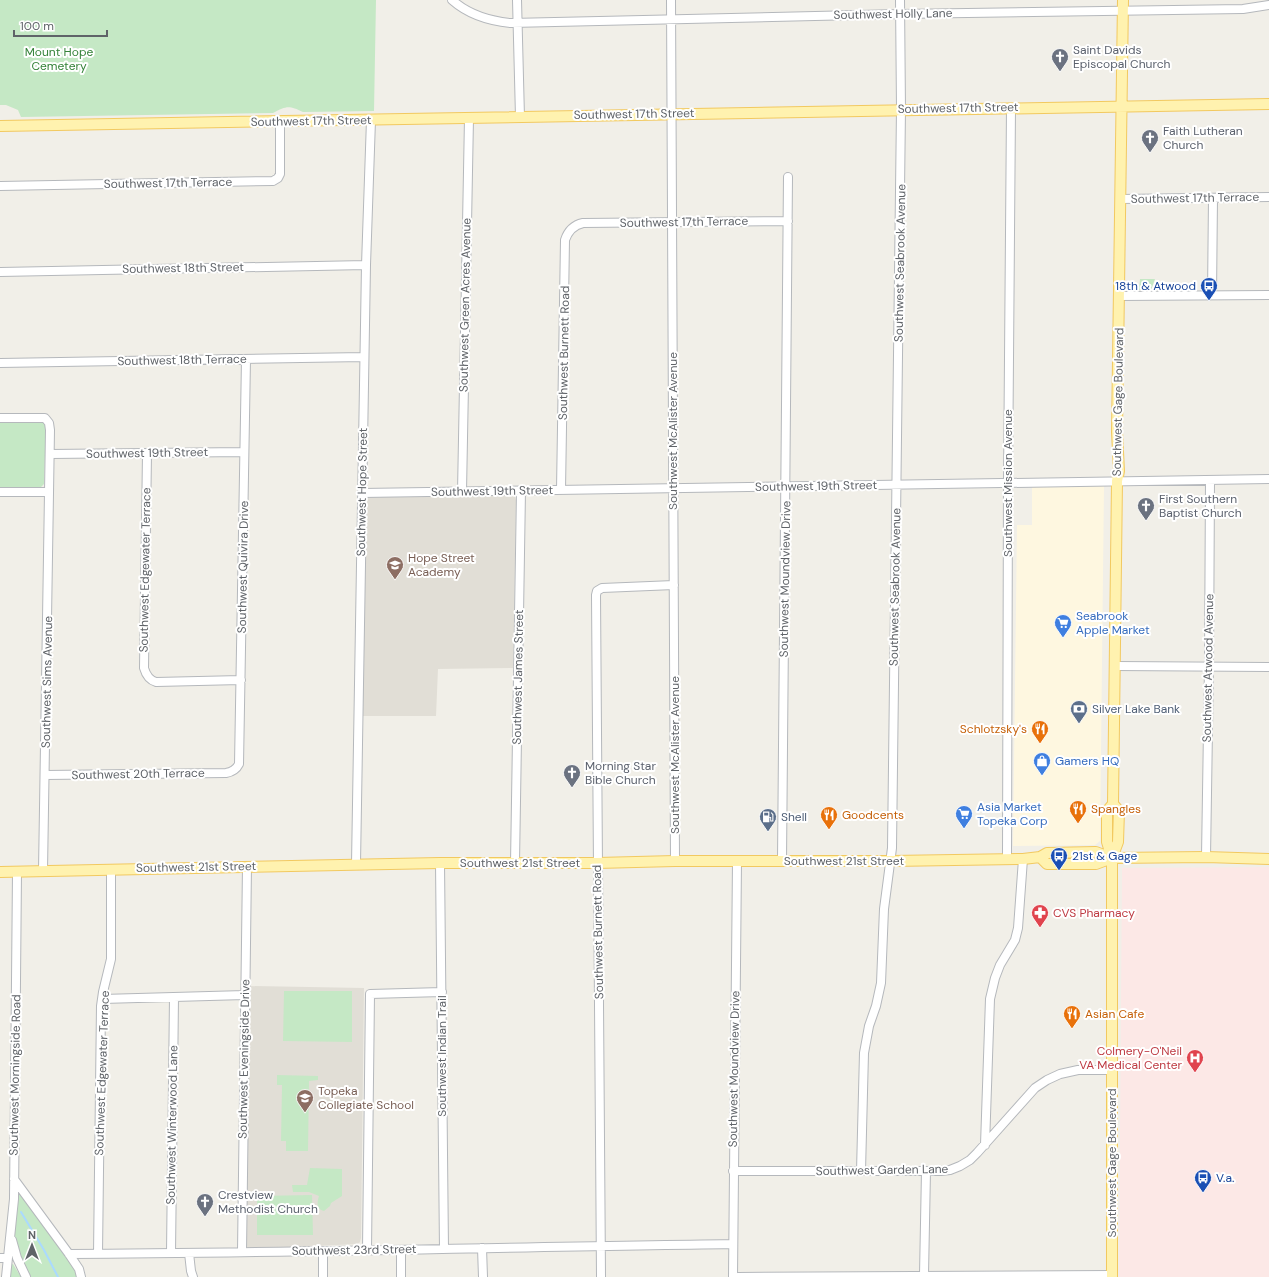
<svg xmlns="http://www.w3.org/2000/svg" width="1269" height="1277" font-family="'DM Sans',sans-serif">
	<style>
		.commercial { fill: #fef7e0 }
		.education { fill: #e1ded6 }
		.medical { fill: #fce8e6 }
		.green { fill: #c5e8c5 }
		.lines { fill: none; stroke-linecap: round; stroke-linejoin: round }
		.stream { stroke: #aadaff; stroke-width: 2 }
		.minor-casing { stroke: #b5b8bc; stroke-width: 10 }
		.major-casing { stroke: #f2c960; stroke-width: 12 }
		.minor { stroke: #fff; stroke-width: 8 }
		.major { stroke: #fff2af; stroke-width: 10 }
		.labels { text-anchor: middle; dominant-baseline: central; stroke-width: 4; stroke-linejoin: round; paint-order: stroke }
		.street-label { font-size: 12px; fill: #5f6368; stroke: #fff }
		.worship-label { font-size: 12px; fill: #5b616d; stroke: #fff; text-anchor: start }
		.park-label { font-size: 12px; fill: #348238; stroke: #fff }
		.transit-label { font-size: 12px; fill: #164399; stroke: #fff; text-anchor: start }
		.education-label { font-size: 12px; fill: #785e54; stroke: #fff; text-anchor: start }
		.shop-label { font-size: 12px; fill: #366cbe; stroke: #fff; text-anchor: start }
		.service-label { font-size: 12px; fill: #4e5e75; stroke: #fff; text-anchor: start }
		.food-label { font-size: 12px; fill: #c56008; stroke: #fff; text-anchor: start }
		.health-label { font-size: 12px; fill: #be3a42; stroke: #fff; text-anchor: start }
	</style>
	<rect width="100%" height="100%" fill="#f1efe8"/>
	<path class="commercial" d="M1101,485L1104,486L1100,841L1095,845L1013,846L1017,525H1032V486Z"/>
	<path class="education" d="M512,495L515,496L516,500L513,668L438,669L436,716H361L365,502L367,498L369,496Z
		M248,986L364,988L361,1238L360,1242L358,1244L252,1249L248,1248L246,1245Z"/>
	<path class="medical" d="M1269,867V1277H1119L1122,868Z"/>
	<path class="green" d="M0,0H376L374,111L303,112C289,105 286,106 273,113L21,117L18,110L6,105H0Z
		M1140,279H1155L1151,290H1139Z
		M42,421L45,423L46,426L44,484L39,489L0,487V422Z
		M284,991H352V1042L283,1041Z
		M277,1075L318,1076V1080L309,1081L308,1151H286V1141H281L282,1085H277Z
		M310,1168L342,1169V1196L331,1203L330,1206L324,1211C316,1209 317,1203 319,1196L309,1192H293L292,1185H307Z
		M14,1179L81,1277H26C9,1245 12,1213 14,1179Z
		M312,1195L313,1235H257V1196Z
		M13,1264L21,1277H9L10,1265Z"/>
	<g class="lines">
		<path class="stream" d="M21,1212L44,1250L58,1277"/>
		<defs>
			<path id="minor" d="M452,0C469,15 489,21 511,23L900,14L1243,9L1269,5
				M517,0L520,117
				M671,0L675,861
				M0,186L273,181L278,178L280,174V121
				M1120,199L1269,197
				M0,272L366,265
				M1212,295L1213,198
				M1119,296L1269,295
				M0,363L364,357
				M0,418H45L49,423L50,430L43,871
				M147,453L144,668C146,675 149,680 156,682L241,680
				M50,454L244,452
				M561,490L565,240C568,231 574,225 583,223L788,221
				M0,492H49
				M462,492L469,118
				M362,493L1269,479
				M1115,666L1269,667
				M45,775L226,773C232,772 236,770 239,764L246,359
				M1206,857L1209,666L1210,480
				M1007,859L1008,483L1011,108
				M782,861L788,177
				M440,863L444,1249
				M515,863L521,491
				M356,864L366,265L371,120
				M102,999L245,995
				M985,1145L990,999L995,978L1000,965L1015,940L1018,928L1023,859
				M733,1171H941L950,1170L960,1166L970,1160L977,1153L1035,1088L1047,1080L1060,1074L1078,1070H1112
				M861,1171L864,1053L869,1026L876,1006L881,983L884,909L892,848L901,109L900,0
				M14,1179L69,1254L79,1269L81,1277
				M12,1240L17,1258L26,1277
				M482,1248L483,1277
				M367,1250L370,994L442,992
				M401,1250V1277
				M242,1252L247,866
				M171,1253L174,997
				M189,1253L191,1271L193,1277
				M69,1254C291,1253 512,1247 733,1244
				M98,1254L101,1006L103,992L111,959V869
				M0,1258H8
				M924,1275L926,1171
				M6,1277L14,1199L17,872
				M323,1277V1251
				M601,1277L596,595L597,591L602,588L674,585
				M733,1277L737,861
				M738,1277L1112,1275"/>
			<path id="major" d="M0,126L1269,104
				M1040,857L1047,864H1096L1112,858L1206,857L1269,859
				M1112,858L1118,842L1119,811L1113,804L1117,481L1119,471L1117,432L1123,0
				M0,872L440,863H597L675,861H891L1023,859L1040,857L1047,853L1096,852L1112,858
				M1112,1277V858L1107,842V811L1113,804"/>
		</defs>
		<use href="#minor" class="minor-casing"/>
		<use href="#major" class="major-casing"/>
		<use href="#minor" class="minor"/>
		<use href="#major" class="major"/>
	</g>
	<defs>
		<symbol id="church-pin" viewBox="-11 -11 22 30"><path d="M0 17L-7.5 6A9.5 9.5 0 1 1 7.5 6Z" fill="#6b7280" stroke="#fff"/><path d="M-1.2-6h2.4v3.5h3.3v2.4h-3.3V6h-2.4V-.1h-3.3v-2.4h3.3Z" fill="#fff"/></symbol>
		<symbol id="bus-pin" viewBox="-11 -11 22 30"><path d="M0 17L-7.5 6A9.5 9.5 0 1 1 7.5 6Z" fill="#1a4fb4" stroke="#fff"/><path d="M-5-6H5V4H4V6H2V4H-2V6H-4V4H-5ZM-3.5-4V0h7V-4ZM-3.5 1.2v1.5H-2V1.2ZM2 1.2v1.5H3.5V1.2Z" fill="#fff"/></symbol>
		<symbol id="school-pin" viewBox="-11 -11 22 30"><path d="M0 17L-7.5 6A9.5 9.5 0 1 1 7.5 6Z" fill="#8d6e63" stroke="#fff"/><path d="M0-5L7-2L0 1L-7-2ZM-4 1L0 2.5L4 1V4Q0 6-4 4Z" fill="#fff"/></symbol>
		<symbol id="supermarket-pin" viewBox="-11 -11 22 30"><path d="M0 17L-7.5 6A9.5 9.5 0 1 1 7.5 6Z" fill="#3f7fe0" stroke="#fff"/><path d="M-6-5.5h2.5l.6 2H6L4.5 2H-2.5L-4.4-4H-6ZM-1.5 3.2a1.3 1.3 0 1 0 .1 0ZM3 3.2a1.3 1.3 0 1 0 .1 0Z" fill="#fff"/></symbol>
		<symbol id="bank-pin" viewBox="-11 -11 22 30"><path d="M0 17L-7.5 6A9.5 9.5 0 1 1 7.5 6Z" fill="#5c6f8a" stroke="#fff"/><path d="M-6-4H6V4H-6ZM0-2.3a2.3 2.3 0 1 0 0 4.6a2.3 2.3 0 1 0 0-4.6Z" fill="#fff"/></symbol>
		<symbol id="restaurant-pin" viewBox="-11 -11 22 30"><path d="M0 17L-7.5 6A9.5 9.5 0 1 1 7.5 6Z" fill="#e8710a" stroke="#fff"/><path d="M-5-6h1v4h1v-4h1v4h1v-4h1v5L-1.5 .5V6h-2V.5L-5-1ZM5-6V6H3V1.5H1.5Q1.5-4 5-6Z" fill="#fff"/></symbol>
		<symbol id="shop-pin" viewBox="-11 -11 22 30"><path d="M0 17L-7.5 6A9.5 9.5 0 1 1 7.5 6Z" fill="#3f7fe0" stroke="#fff"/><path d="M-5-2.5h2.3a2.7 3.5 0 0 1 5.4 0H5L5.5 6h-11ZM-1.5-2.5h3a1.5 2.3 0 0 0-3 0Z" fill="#fff"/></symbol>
		<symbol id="fuel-pin" viewBox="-11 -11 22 30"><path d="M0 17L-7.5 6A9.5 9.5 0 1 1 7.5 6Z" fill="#5c6f8a" stroke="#fff"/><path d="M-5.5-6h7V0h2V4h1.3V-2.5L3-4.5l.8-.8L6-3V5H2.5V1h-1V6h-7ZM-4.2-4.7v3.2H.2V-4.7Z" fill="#fff"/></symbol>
		<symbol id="pharmacy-pin" viewBox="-11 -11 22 30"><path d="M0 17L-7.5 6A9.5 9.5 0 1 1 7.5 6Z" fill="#e0444e" stroke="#fff"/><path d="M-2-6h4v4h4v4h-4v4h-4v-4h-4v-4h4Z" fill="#fff"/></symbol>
		<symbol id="hospital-pin" viewBox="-11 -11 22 30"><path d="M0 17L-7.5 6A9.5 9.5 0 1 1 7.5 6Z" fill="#e0444e" stroke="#fff"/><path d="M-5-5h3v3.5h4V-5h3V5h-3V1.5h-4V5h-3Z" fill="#fff"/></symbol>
	</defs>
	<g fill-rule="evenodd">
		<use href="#church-pin" x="1050" y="47" width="20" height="27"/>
		<use href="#church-pin" x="1140" y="128" width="20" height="27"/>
		<use href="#bus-pin" x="1199" y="276" width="20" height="27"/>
		<use href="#church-pin" x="1136" y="496" width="20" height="27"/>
		<use href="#school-pin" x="385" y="555" width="20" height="27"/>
		<use href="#supermarket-pin" x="1053" y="613" width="20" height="27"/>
		<use href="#bank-pin" x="1069" y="699" width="20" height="27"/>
		<use href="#restaurant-pin" x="1030" y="719" width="20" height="27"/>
		<use href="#shop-pin" x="1032" y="751" width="20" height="27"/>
		<use href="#church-pin" x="562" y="763" width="20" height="27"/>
		<use href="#restaurant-pin" x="1068" y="799" width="20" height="27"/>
		<use href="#supermarket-pin" x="954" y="804" width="20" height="27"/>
		<use href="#restaurant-pin" x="819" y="805" width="20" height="27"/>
		<use href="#fuel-pin" x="758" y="807" width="20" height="27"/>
		<use href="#bus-pin" x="1049" y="846" width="20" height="27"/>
		<use href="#pharmacy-pin" x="1030" y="903" width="20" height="27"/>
		<use href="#restaurant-pin" x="1062" y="1004" width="20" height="27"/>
		<use href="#hospital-pin" x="1185" y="1048" width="20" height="27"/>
		<use href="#school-pin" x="295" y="1088" width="20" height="27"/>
		<use href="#bus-pin" x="1193" y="1168" width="20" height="27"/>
		<use href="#church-pin" x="195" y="1192" width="20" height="27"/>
	</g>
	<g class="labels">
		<g class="street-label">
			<text transform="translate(893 14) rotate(-1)">Southwest Holly Lane</text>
			<text transform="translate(958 108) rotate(-1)">Southwest 17th Street</text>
			<text transform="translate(634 114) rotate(-1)">Southwest 17th Street</text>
			<text transform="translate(311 121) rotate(-1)">Southwest 17th Street</text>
			<text transform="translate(168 183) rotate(-1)">Southwest 17th Terrace</text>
			<text transform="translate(1195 198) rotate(-1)">Southwest 17th Terrace</text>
			<text transform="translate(684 222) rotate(-1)">Southwest 17th Terrace</text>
			<text transform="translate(900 263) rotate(-89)">Southwest Seabrook Avenue</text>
			<text transform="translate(183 268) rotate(-1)">Southwest 18th Street</text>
			<text transform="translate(465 305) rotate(-89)">Southwest Green Acres Avenue</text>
			<text transform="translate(564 353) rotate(-89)">Southwest Burnett Road</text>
			<text transform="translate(182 360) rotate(-1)">Southwest 18th Terrace</text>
			<text transform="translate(1118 402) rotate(-89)">Southwest Gage Boulevard</text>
			<text transform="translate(673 431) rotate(-90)">Southwest McAlister Avenue</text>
			<text transform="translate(147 453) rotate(-1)">Southwest 19th Street</text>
			<text transform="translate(1008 483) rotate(-90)">Southwest Mission Avenue</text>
			<text transform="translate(816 486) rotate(-1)">Southwest 19th Street</text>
			<text transform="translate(492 491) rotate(-1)">Southwest 19th Street</text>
			<text transform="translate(362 492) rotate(-89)">Southwest Hope Street</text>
			<text transform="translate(243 567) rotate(-89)">Southwest Quivira Drive</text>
			<text transform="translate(145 570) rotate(-89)">Southwest Edgewater Terrace</text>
			<text transform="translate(785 579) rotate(-89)">Southwest Moundview Drive</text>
			<text transform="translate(895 587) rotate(-89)">Southwest Seabrook Avenue</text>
			<text transform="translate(1208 668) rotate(-89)">Southwest Atwood Avenue</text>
			<text transform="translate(518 677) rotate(-89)">Southwest James Street</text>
			<text transform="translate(47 682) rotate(-89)">Southwest Sims Avenue</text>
			<text transform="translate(675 755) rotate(-90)">Southwest McAlister Avenue</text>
			<text transform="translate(138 774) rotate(-1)">Southwest 20th Terrace</text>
			<text x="844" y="861">Southwest 21st Street</text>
			<text x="520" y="863">Southwest 21st Street</text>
			<text transform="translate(196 867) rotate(-1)">Southwest 21st Street</text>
			<text transform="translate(598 932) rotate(-91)">Southwest Burnett Road</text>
			<text transform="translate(442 1056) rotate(-90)">Southwest Indian Trail</text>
			<text transform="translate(244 1059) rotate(-89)">Southwest Eveningside Drive</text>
			<text transform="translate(734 1069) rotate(-89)">Southwest Moundview Drive</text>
			<text transform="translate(102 1073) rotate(-88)">Southwest Edgewater Terrace</text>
			<text transform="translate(15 1075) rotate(-89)">Southwest Morningside Road</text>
			<text transform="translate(172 1125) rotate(-89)">Southwest Winterwood Lane</text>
			<text transform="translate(1112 1163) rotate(-90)">Southwest Gage Boulevard</text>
			<text transform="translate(882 1170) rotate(-1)">Southwest Garden Lane</text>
			<text transform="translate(354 1250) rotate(-1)">Southwest 23rd Street</text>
		</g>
		<g class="worship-label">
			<text x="1073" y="50">Saint Davids<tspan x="1073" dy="14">Episcopal Church</tspan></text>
			<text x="1163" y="131">Faith Lutheran<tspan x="1163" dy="14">Church</tspan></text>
			<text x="1159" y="499">First Southern<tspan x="1159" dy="14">Baptist Church</tspan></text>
			<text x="585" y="766">Morning Star<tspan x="585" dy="14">Bible Church</tspan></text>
			<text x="218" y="1195">Crestview<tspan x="218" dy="14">Methodist Church</tspan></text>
		</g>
		<g class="park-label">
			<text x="59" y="52">Mount Hope<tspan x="59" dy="14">Cemetery</tspan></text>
		</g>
		<g class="transit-label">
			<text x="1196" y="286" text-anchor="end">18th &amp; Atwood</text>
			<text x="1072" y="856">21st &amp; Gage</text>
			<text x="1216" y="1178">V.a.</text>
		</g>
		<g class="education-label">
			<text x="408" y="558">Hope Street<tspan x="408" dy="14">Academy</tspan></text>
			<text x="318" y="1091">Topeka<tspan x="318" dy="14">Collegiate School</tspan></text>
		</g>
		<g class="shop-label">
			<text x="1076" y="616">Seabrook<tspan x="1076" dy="14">Apple Market</tspan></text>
			<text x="1055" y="761">Gamers HQ</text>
			<text x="977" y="807">Asia Market<tspan x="977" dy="14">Topeka Corp</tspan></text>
		</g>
		<g class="service-label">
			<text x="1092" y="709">Silver Lake Bank</text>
			<text x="781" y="817">Shell</text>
		</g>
		<g class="food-label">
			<text x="1027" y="729" text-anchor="end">Schlotzsky's</text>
			<text x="1091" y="809">Spangles</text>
			<text x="842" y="815">Goodcents</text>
			<text x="1085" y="1014">Asian Cafe</text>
		</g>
		<g class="health-label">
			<text x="1053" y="913">CVS Pharmacy</text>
			<text x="1182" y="1051" text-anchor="end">Colmery-O'Neil<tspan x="1182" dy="14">VA Medical Center</tspan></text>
		</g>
	</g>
	<g transform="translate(32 1245)" stroke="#ffffff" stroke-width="3" paint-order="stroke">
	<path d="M0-3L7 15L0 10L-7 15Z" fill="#5f6368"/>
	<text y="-6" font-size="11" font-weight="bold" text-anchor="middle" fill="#5f6368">N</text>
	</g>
	<path d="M14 30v6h93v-6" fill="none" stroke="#5f6368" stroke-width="2"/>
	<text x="20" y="30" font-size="12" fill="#5f6368" stroke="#ffffff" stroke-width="3" paint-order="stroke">100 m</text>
</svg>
